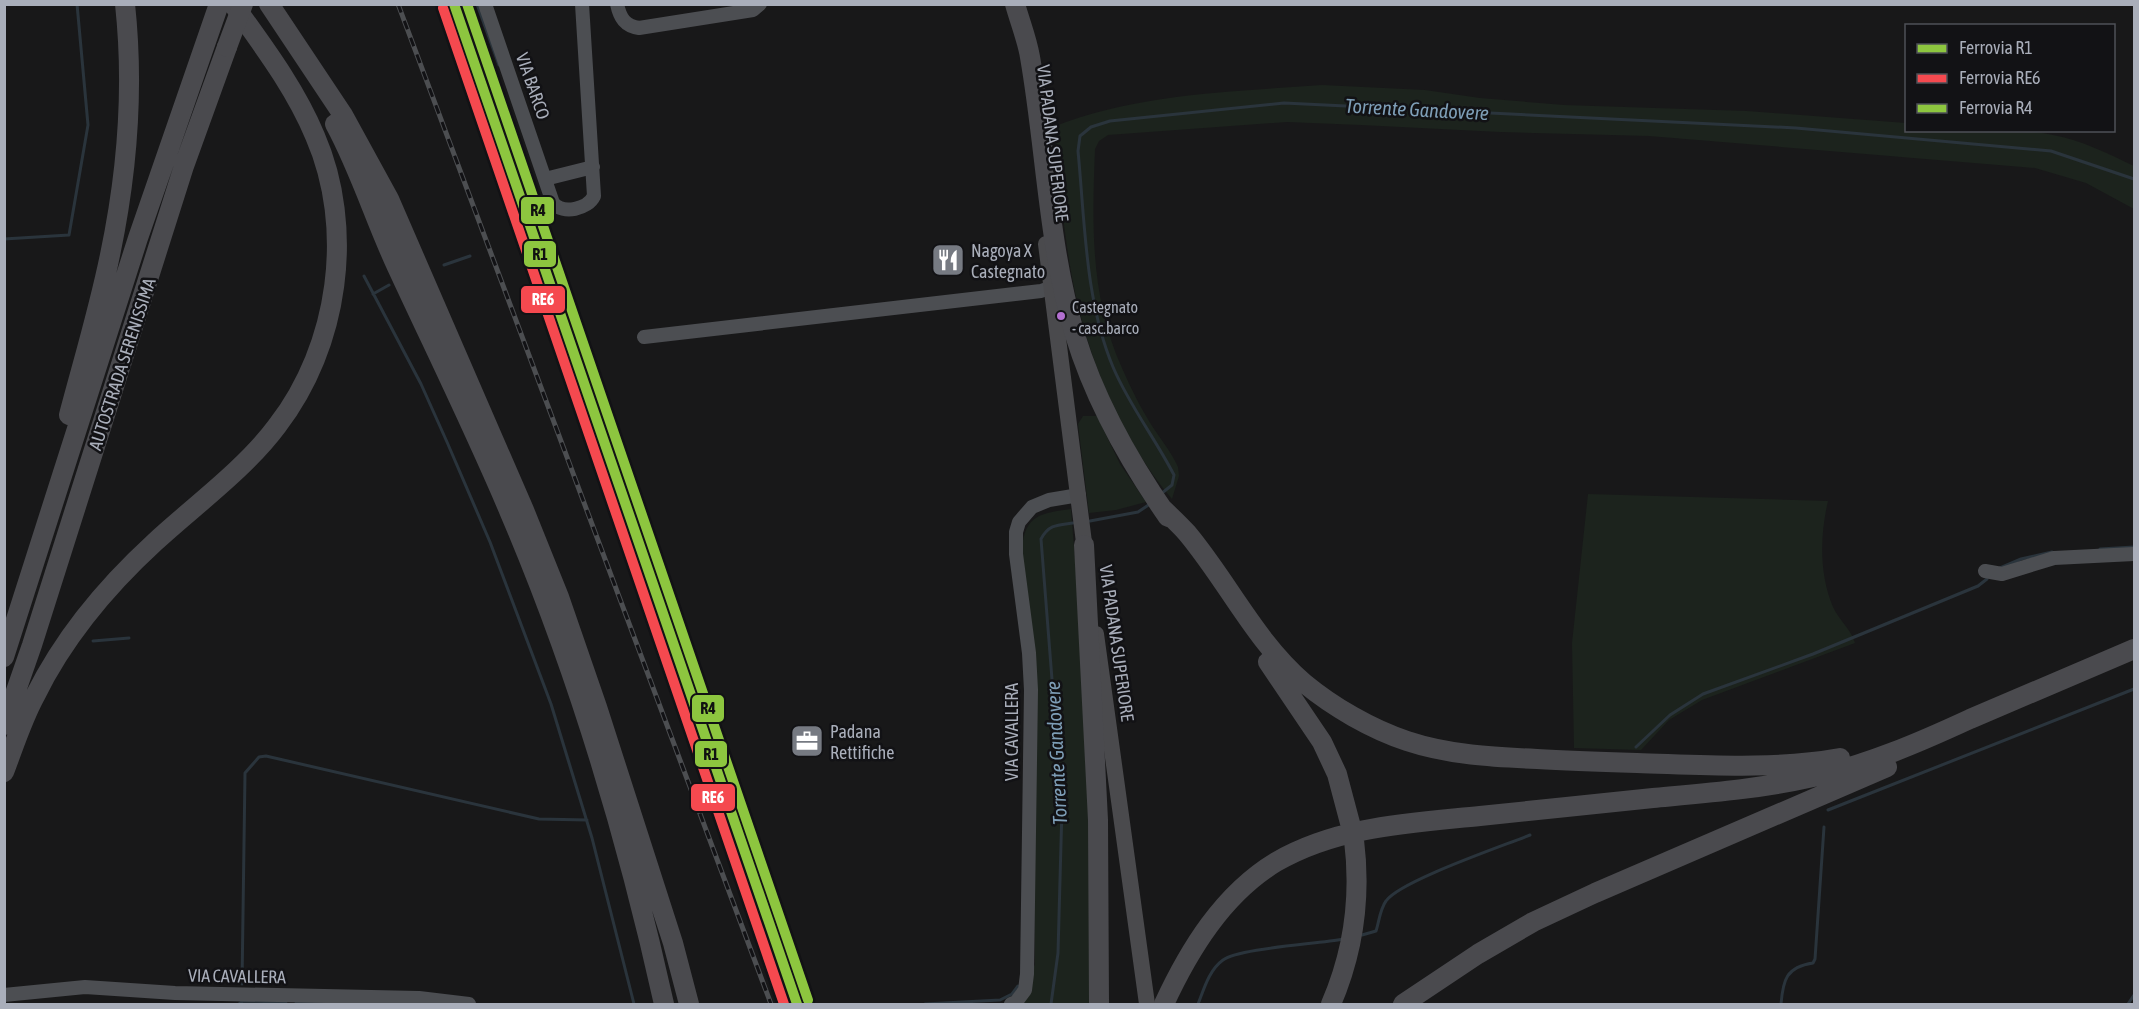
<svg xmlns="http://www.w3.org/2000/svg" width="2139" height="1009" font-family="'Asap Condensed',sans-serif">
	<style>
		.green { fill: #1c231d }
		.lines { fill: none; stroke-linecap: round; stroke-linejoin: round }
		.stream { stroke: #2a343c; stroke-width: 3 }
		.minor { stroke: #4c4e52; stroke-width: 14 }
		.major { stroke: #4a4a4d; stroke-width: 16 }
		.highway { stroke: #4a4a4e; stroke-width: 20 }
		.rail-casing { stroke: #4c4e51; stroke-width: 5 }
		.rail { stroke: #121215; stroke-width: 3; stroke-dasharray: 9; stroke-linecap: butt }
		.highway-bridge { stroke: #4a4a4e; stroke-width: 20 }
		.rail-1-casing { stroke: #121215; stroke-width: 15 }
		.rail-2-casing { stroke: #121215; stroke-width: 15 }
		.rail-3-casing { stroke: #121215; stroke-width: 15 }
		.rail-1 { stroke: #8dc63f; stroke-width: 10 }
		.rail-2 { stroke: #f5494f; stroke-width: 10 }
		.rail-3 { stroke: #8dc63f; stroke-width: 10 }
		.bus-dot { fill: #b36fd0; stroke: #121215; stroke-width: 2 }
		.labels { text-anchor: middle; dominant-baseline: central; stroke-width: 5; stroke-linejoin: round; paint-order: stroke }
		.bus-label { font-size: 16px; fill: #a9aeba; stroke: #121215; text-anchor: start }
		.street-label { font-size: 18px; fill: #a9aeba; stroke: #121215 }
		.poi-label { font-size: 18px; fill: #a9aeba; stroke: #121215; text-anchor: start }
		.water-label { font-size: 20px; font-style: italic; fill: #7e9eb7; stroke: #121215 }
		.line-badge { stroke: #121215; stroke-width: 2 }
		.badge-label { font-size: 16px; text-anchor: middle; font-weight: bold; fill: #fff }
		.pale-badge-label { font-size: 16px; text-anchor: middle; font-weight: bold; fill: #111 }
	</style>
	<rect width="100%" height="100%" fill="#181819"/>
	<path class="green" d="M1322,85L1425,90L1480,98L1564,105L1747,111L1906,123V130C1954,131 2007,125 2053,135C2081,140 2109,154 2134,166V209L2086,183L2035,168L1649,136L1500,132L1361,125L1287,122L1108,135L1099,141L1095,149C1092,225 1090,297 1122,368C1130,386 1139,405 1149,421C1158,436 1171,451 1178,467L1179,476L1172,499C1119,436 1087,357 1072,277C1063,228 1059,177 1053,127C1139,93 1231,92 1322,85Z
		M1083,416H1097L1120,464L1146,502L1116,510L1089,513L1078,424Z
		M1588,494L1828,501C1820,535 1819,574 1833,607C1839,620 1851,629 1855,643L1702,700L1669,720L1641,750L1574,748L1572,643Z
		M1071,509L1088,725L1092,1004H1020L1023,980L1035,965L1034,875L1022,548C1025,515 1041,513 1071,509Z"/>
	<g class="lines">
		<path class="stream" d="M477,4L499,65
			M548,227L553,221L549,207
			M4,239L69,235L88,125L77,4
			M444,265L470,256
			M364,276L421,384L447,442L490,542L551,704L592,838L634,1004
			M373,294L389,285
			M1162,493L1172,485L1174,475C1155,438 1129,405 1113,367C1085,300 1085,223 1078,151L1080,136L1091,127L1110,121L1284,103L1796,128L2051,151L2134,179
			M1090,521L1138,512L1150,504
			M2100,549L2134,547
			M2000,568L2021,559L2052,552
			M93,641L129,638
			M1636,747L1670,715L1703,694L1813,654L1978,586L1987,579
			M1828,810L2134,689
			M1362,935L1376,931C1379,922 1380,909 1386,901C1400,881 1503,846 1530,835
			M242,984L245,773L259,757L266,756L539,819L587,820
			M296,1002L393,1004
			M239,1004L243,1001L286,1002
			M925,1004L1000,1000L1012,994L1018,986
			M1051,1004L1058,953L1062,807L1041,539C1049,524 1058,525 1073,523
			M1198,1004C1204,989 1209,970 1223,960C1239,948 1319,944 1343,939
			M1781,1004C1783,980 1786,967 1813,963L1815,959L1824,827
			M2128,1004L2134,995"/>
		<path class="minor" d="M485,4L553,203C563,215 588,209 594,196L582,4
			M617,4C620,18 625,26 639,28L753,10L760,4
			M545,179L593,167
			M644,337L1041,291L1052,287
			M1985,571L2002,574L2054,558L2134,554
			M4,995L85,987L175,993L419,998L469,1004
			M1011,1004L1016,1002L1025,990L1027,974L1031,690L1029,653L1016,554V532L1019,522L1032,507L1049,500L1079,495"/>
		<path class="major" d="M1046,244L1086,558
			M1096,634L1147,1004"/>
		<path class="highway" d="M269,4L343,115L389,199L524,510L559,597L597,707L673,943L689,1004
			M1015,4C1020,22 1027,39 1030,57C1046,149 1048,245 1075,335C1095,401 1129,461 1168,517
			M335,124C360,170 375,220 397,267C435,349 475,430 510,513C577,670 627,837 664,1004
			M69,415C83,362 99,309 110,255C127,174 134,87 125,4
			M1161,507C1170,516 1179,524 1187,533C1228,582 1255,641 1304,683C1333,707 1371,729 1407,741C1449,755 1493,757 1537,759C1570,761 1603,762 1637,763C1705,765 1773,770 1840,758
			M1084,545L1098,820L1099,1004
			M4,657L138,238L219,4
			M1268,662L1322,742L1337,774L1350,823
			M4,725L32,645L184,166L227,47
			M4,772C14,746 22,720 35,696C64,637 107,586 155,542C194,506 245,469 277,426C339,346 355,228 315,136C295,88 263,46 233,4
			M1164,1004C1189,950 1223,894 1276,862C1338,826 1411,823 1480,816C1538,810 1595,804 1653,798C1707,793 1760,789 1813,777C1869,764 1918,743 1970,719C2025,695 2080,672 2134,649
			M1331,1004C1353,953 1361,896 1354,840
			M1403,1004L1478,954L1533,922L1595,893L1887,767"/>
		<defs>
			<path id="rail" d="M398,4L771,1004"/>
		</defs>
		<use href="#rail" class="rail-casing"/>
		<use href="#rail" class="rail"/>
		<path class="highway-bridge" d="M227,47L243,4"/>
		<defs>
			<path id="rail-1" d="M454,4L797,1004"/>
			<path id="rail-2" d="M443,8L784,1004"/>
			<path id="rail-3" d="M467,4L808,1000"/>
		</defs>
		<use href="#rail-1" class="rail-1-casing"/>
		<use href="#rail-2" class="rail-2-casing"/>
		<use href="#rail-3" class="rail-3-casing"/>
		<use href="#rail-1" class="rail-1"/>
		<use href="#rail-2" class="rail-2"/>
		<use href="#rail-3" class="rail-3"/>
	</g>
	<defs>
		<symbol id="restaurant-square" viewBox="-11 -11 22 22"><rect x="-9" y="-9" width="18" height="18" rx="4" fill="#767a82" stroke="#121215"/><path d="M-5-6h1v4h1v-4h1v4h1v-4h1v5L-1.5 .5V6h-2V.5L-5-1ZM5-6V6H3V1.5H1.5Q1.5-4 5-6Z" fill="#fff"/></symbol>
		<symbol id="office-square" viewBox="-11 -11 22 22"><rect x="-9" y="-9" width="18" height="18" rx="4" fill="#767a82" stroke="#121215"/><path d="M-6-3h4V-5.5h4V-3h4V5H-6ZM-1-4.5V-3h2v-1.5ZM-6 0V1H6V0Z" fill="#fff"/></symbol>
	</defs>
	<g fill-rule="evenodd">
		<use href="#restaurant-square" x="929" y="241" width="38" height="38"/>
		<use href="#office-square" x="788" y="722" width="38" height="38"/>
	</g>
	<circle class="bus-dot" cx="1061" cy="316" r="5"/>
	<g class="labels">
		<g class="bus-label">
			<text x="1072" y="307">Castegnato<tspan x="1072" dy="21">- casc.barco</tspan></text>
		</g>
		<g class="street-label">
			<text transform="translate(533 86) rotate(71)">VIA BARCO</text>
			<text transform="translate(1053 143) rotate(83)">VIA PADANA SUPERIORE</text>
			<text transform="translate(122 364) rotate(-72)">AUTOSTRADA SERENISSIMA</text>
			<text transform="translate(1117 643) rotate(82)">VIA PADANA SUPERIORE</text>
			<text transform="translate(1011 732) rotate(-90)">VIA CAVALLERA</text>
			<text transform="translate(237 976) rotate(1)">VIA CAVALLERA</text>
		</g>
		<g class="poi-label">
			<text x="971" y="250">Nagoya X<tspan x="971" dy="21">Castegnato</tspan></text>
			<text x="830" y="731">Padana<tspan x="830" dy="21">Rettifiche</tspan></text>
		</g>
		<g class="water-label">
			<text transform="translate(1417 109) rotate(3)">Torrente Gandovere</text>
			<text transform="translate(1056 753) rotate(-93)">Torrente Gandovere</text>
		</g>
	</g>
	<g class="line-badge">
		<rect x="520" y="196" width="35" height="29" rx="6" fill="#8dc63f"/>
		<rect x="523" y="240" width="34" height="28" rx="6" fill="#8dc63f"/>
		<rect x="520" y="285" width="46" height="29" rx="6" fill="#f5494f"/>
		<rect x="691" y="694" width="34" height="29" rx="6" fill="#8dc63f"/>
		<rect x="694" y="740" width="34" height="28" rx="6" fill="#8dc63f"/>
		<rect x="690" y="783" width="46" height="29" rx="6" fill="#f5494f"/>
	</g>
	<g class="badge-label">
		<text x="543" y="305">RE6</text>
		<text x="713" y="803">RE6</text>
	</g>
	<g class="pale-badge-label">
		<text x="538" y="216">R4</text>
		<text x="540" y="260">R1</text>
		<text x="708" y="714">R4</text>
		<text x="711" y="760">R1</text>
	</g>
	<rect width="2139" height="1009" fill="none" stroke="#a9aeba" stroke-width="12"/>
	<rect x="1905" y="24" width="210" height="108" fill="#121215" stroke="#4e5057" stroke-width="1.5"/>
	<rect x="1917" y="44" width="30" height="9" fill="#8dc63f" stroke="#4e5057" stroke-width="1.5"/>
	<text x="1959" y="54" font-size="18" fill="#a9aeba">Ferrovia R1</text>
	<rect x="1917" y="74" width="30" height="9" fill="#f5494f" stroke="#4e5057" stroke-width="1.5"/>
	<text x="1959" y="84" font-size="18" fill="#a9aeba">Ferrovia RE6</text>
	<rect x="1917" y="104" width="30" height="9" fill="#8dc63f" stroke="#4e5057" stroke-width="1.5"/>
	<text x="1959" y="114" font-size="18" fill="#a9aeba">Ferrovia R4</text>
</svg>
